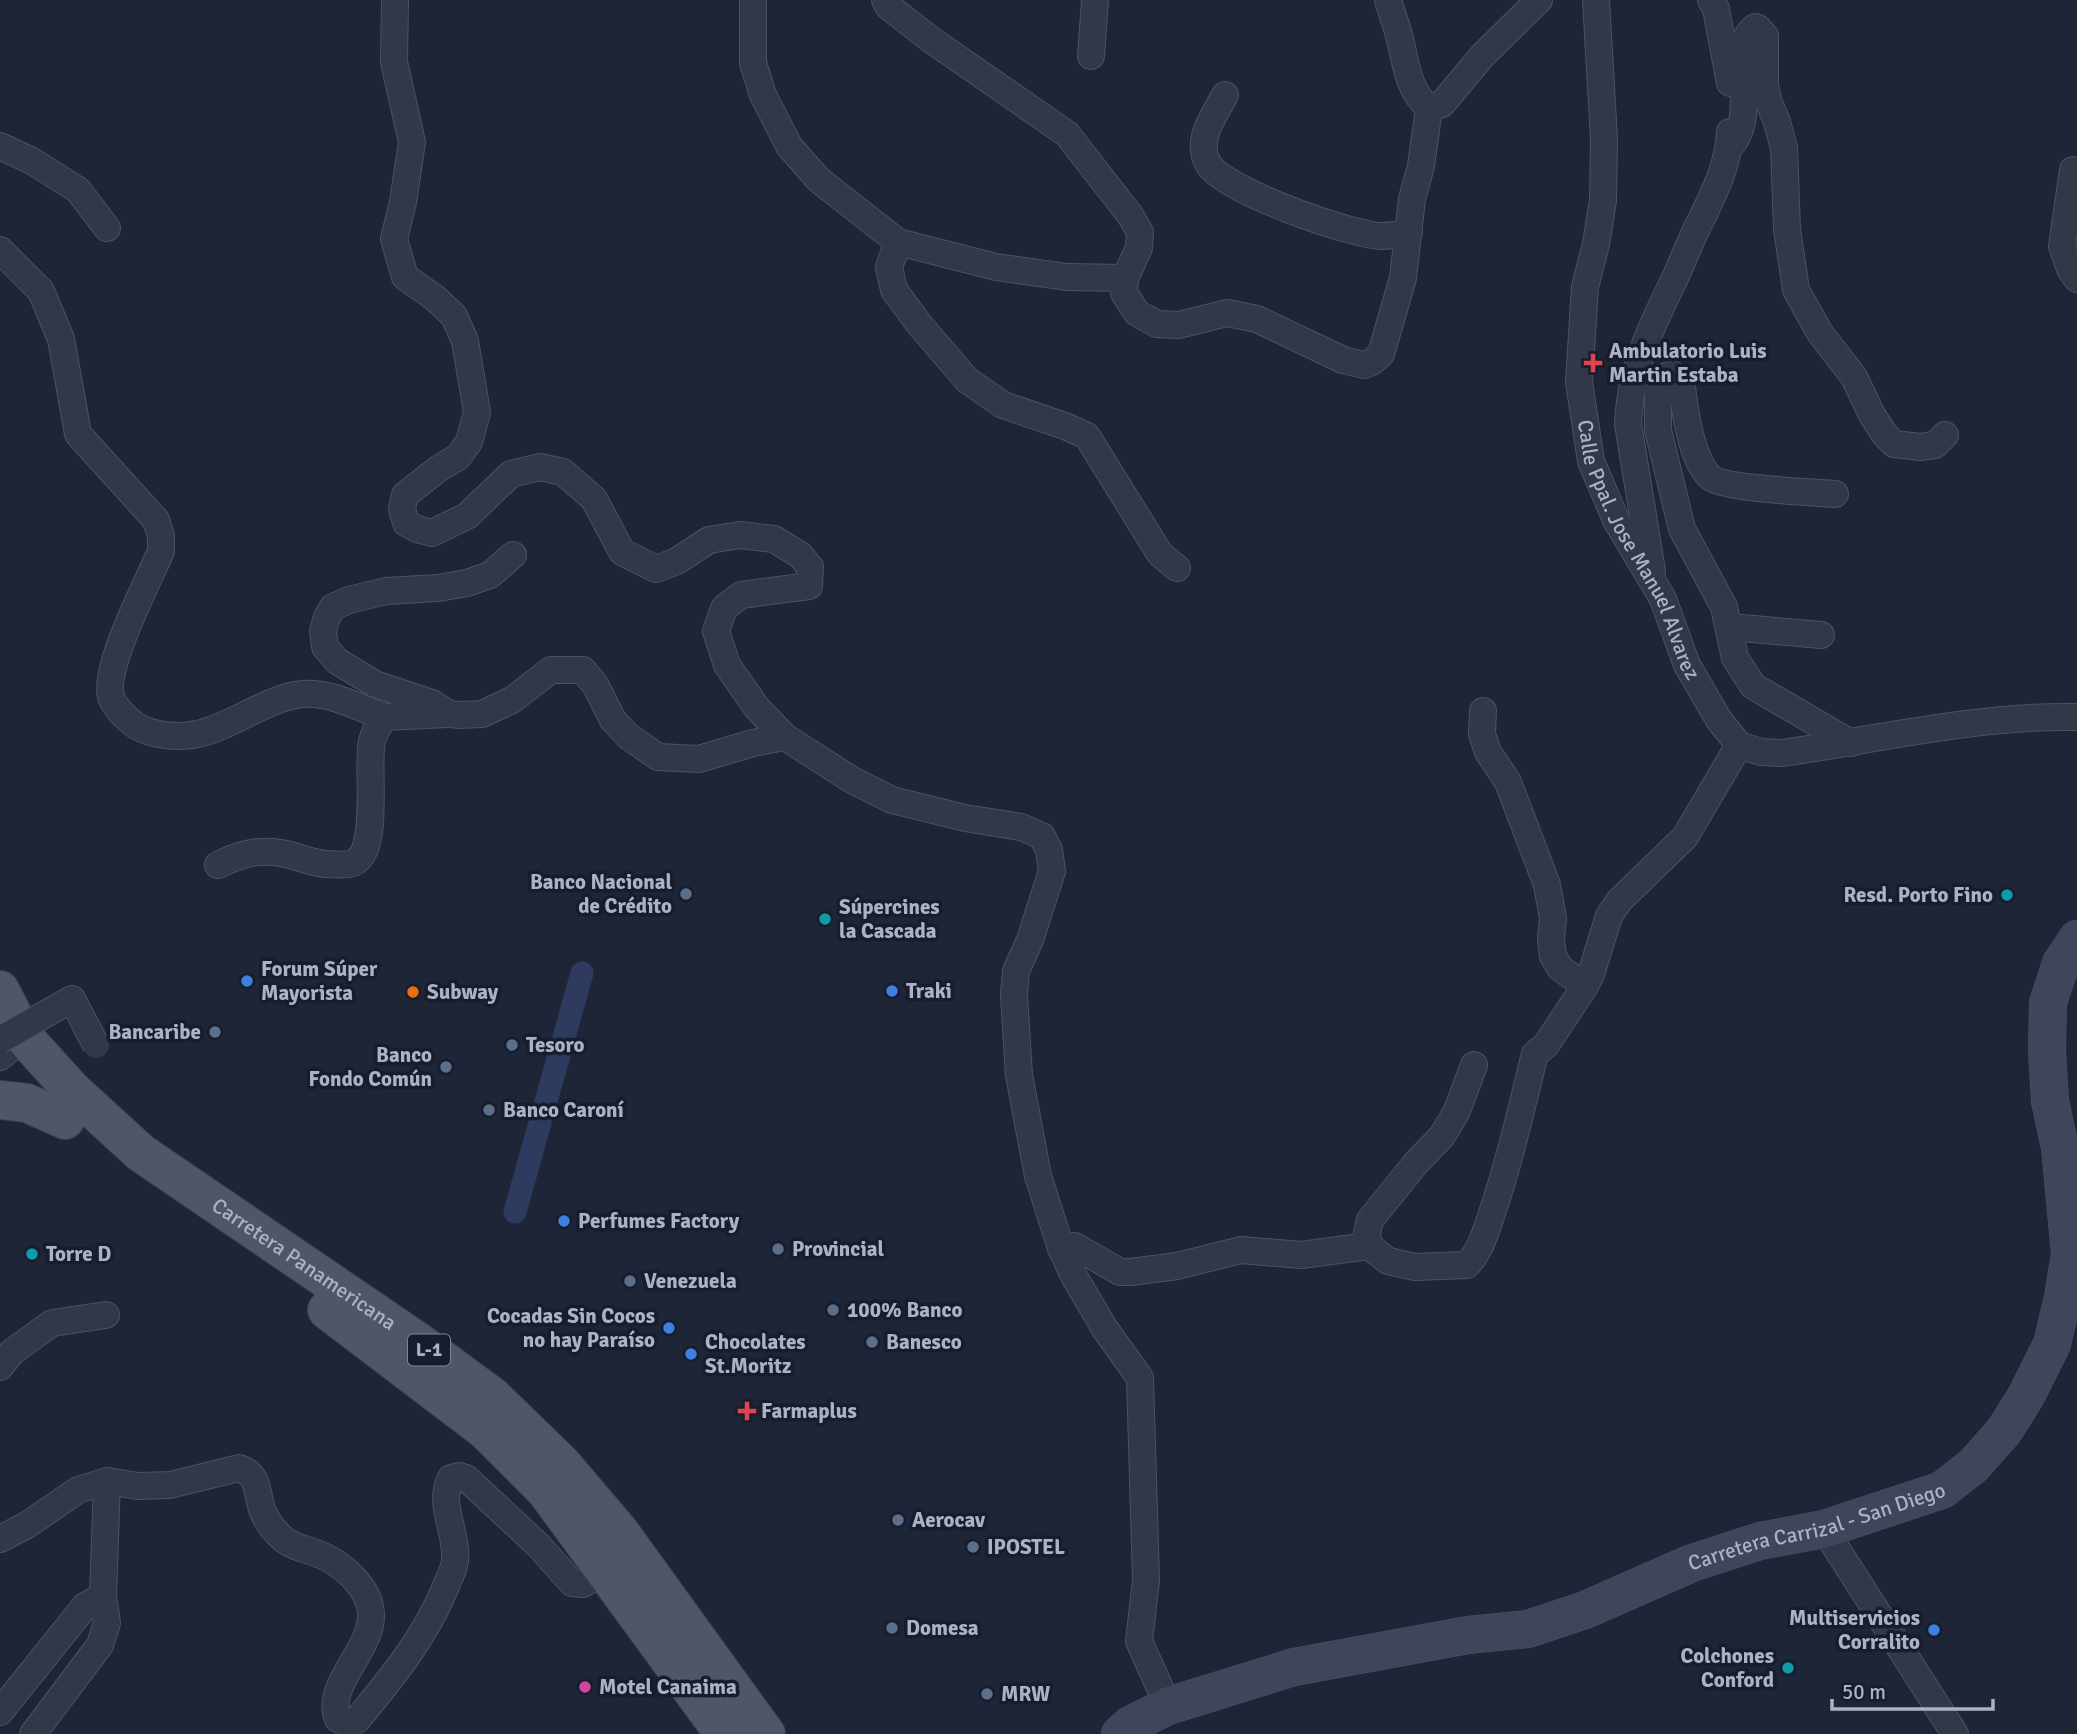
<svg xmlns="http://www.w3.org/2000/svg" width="2077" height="1734" font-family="Signika,sans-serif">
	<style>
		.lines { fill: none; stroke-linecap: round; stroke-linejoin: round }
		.canal { stroke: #2e3b5e; stroke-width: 23 }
		.street-casing { stroke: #4c5263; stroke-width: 28 }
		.secondary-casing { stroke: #4c5263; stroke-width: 38 }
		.primary-casing { stroke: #3b4151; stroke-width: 40 }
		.street { stroke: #313848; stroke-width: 26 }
		.secondary { stroke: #3f465b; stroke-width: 37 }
		.primary { stroke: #4f5668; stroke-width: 38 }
		.street-bridge-casing { stroke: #4c5263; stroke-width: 28; stroke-linecap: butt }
		.street-bridge { stroke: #313848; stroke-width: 26 }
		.health-dot { fill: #e0444e; stroke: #171d2c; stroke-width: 2.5 }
		.service-dot { fill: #5c6f8a; stroke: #171d2c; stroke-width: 2.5 }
		.culture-dot { fill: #0f9aa8; stroke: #171d2c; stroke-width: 2.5 }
		.shop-dot { fill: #3f7fe0; stroke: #171d2c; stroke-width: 2.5 }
		.food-dot { fill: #e8710a; stroke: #171d2c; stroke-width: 2.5 }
		.hotel-dot { fill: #d1479c; stroke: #171d2c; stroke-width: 2.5 }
		.labels { text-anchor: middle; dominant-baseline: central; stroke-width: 7; stroke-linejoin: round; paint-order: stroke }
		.shield { fill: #171d2c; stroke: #7f8597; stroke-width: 2 }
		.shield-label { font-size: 19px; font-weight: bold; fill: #abb2c5 }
		.poi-label { font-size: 21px; font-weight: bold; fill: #abb2c5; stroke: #171d2c; text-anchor: start }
		.street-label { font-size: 21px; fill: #abb2c5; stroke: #171d2c }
	</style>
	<rect width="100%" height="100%" fill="#1e2537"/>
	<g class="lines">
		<path class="canal" d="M515,1212L582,973"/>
		<defs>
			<g id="street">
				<path d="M395,0L394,62L412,142L403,202L394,239L405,277L435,298L454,316L465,341L477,412L469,442L458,457L438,469L405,495L402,509L406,523L417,529L432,533L467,516L511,474L540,467L563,472L594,499L622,552L656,569L677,561L709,540L740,535L774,539L800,555L810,567L809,586L741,595L724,608L716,631L727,665L757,708L785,737L852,780L892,800L965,818L1021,827L1042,836L1049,850L1052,871L1030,940L1016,971L1014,995L1019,1075L1038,1176L1061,1248L1075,1278L1105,1329L1140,1378L1146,1580L1139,1641L1168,1706"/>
				<path d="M753,0V63L763,95L789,146L819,180L898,242L996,267L1067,277L1125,278L1139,248L1140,232L1130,215L1067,134L930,39L888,6L885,0"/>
				<path d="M1388,0C1391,11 1395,21 1398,32C1406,59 1406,89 1429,108"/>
				<path id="s1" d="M1596,0L1604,139L1603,200L1596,244L1585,287L1579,382L1591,461L1616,520L1663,599L1687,665L1719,720L1739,745L1761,752L1782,753C1878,739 1981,715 2077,717"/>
				<path d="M1711,0L1716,9L1730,83"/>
				<path d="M1091,56L1095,0"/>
				<path d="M1225,95C1214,116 1194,141 1209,165C1226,191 1350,235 1382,236C1391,236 1401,234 1409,232"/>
				<path d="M1429,108L1442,104L1483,55L1539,0"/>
				<path d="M0,146L32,161L78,190L107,228"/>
				<path d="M1729,148C1762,113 1725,50 1755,27L1758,28L1765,36V85L1768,100L1777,122L1784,148L1787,229L1796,290L1820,333L1854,377L1872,415L1885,435L1894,444L1920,447L1935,445L1945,435"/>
				<path d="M2073,170L2062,246L2070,269L2077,279"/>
				<path d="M898,242L889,267L894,290L919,324L967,380L1003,405L1065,426L1087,436L1160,554L1177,568"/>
				<path d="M0,250L41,291L61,339L78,434L156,520L161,536V551C148,582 103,667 111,697C115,708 126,718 135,725C152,736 178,738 197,734C232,727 266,698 302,694C329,691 360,708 384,717"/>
				<path d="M1125,278L1124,293L1137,313L1157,324L1179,325L1227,313L1257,319L1343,360L1364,365L1372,362L1381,354L1403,278L1412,199L1421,166L1429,108"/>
				<path d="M1835,494C1813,492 1723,489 1710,477C1690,458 1684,405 1681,378L1672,374L1662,378L1658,388V430L1682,529L1724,607L1735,658L1753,686L1851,743"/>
				<path d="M513,555L490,575L467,583L438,588L386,591L349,600L333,607L327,617L323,631L325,647L337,661L375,684L432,703L449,714L460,715L482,714L512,700L551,670H583L596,686L613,720L628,736L658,757L699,759L753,743L785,737"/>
				<path d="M1652,571L1628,424C1630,369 1650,330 1673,282C1681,266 1687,249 1695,232C1711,199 1728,169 1730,132"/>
				<path d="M1730,627L1821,635"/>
				<path d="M1483,711L1482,734L1488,752L1508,782L1547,885L1553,918L1551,939L1553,956L1560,968L1585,986"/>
				<path d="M218,865C238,855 257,849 280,853C296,855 310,863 326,864C334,864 346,866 353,863C381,851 366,768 372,741C374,732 380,724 384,717L447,714"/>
				<path d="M0,1057L24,1037"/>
				<path d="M1369,1246L1367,1233L1370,1220L1416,1163L1442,1136L1456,1113L1474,1065"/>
				<path d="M1061,1248L1075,1246L1120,1272H1131L1177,1266L1241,1250L1301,1255L1369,1246L1388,1261L1415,1267L1467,1265C1482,1249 1487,1227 1494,1207C1511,1157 1522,1105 1535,1054L1546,1045L1585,986L1591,974L1609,916L1619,901L1685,837L1739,745"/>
				<path d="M0,1367L12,1352L52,1323L106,1315"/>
				<path d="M1824,1529L1955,1734"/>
				<path d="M0,1539L27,1525L78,1490L107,1481L138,1486L170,1485L239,1468C260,1474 256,1494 263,1512C266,1519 273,1529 278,1534C288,1546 303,1548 316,1553C341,1562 370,1587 371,1614C373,1649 324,1685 338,1719L348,1724L357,1720C391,1679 426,1636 446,1586C449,1578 454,1570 455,1561C458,1533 437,1504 451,1478L459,1476L466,1478L538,1545L572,1583L583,1584L605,1571"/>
				<path d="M0,1712L85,1606L103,1596"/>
				<path d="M33,1734L100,1645L107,1623L103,1596L107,1481"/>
			</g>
			<g id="secondary">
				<path id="s2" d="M1120,1734L1130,1725L1168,1706L1294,1667L1468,1635L1528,1629L1585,1610L1692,1563L1760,1541L1824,1529L1942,1490L1973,1466L2004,1431L2026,1396L2052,1344L2063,1297L2070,1254L2060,1148L2050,1101L2047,1051L2048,1003L2061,963L2077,939"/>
			</g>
			<g id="primary">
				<path id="s3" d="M0,990L24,1037L71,1089L141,1153L420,1343L492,1396L562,1464L619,1531L766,1734"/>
				<path d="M0,1100L27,1103L65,1120"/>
				<path d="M327,1310L485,1430L546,1491L724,1734"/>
			</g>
		</defs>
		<use href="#street" class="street-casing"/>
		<use href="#secondary" class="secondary-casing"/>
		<use href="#primary" class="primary-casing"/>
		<use href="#street" class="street"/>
		<use href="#secondary" class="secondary"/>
		<use href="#primary" class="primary"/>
		<defs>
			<path id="street-bridge" d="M0,1040L72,999L96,1045"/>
		</defs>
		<use href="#street-bridge" class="street-bridge-casing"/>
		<use href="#street-bridge" class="street-bridge"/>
	</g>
	<g class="health-dot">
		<path d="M1589.5 352.5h7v7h7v7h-7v7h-7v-7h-7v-7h7z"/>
		<path d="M743.5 1400.5h7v7h7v7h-7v7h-7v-7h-7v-7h7z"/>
	</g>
	<g class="service-dot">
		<circle cx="686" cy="894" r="7"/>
		<circle cx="215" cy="1032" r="7"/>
		<circle cx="512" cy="1045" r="7"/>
		<circle cx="446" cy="1067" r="7"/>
		<circle cx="489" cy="1110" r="7"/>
		<circle cx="778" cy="1249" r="7"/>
		<circle cx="630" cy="1281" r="7"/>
		<circle cx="833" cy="1310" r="7"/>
		<circle cx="872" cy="1342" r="7"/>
		<circle cx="898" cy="1520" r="7"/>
		<circle cx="973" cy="1547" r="7"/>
		<circle cx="892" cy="1628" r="7"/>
		<circle cx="987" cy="1694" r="7"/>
	</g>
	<g class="culture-dot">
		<circle cx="2007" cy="895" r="7"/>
		<circle cx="825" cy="919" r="7"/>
		<circle cx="32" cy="1254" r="7"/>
		<circle cx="1788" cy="1668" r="7"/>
	</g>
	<g class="shop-dot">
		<circle cx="247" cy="981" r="7"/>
		<circle cx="892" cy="991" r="7"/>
		<circle cx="564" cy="1221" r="7"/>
		<circle cx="669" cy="1328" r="7"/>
		<circle cx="691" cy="1354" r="7"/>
		<circle cx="1934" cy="1630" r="7"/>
	</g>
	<circle class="food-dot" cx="413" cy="992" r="7"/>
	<circle class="hotel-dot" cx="585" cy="1687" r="7"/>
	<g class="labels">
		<rect class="shield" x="408" y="1334.5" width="42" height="31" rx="5"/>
		<g class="shield-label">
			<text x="429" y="1350">L-1</text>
		</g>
		<g class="poi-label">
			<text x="1609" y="351">Ambulatorio Luis<tspan x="1609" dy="24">Martin Estaba</tspan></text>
			<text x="672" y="882" text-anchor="end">Banco Nacional<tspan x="672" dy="24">de Crédito</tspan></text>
			<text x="1993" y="895" text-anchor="end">Resd. Porto Fino</text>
			<text x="839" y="907">Súpercines<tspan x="839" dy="24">la Cascada</tspan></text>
			<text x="261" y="969">Forum Súper<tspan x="261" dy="24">Mayorista</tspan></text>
			<text x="906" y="991">Traki</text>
			<text x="427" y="992">Subway</text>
			<text x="201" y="1032" text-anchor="end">Bancaribe</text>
			<text x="526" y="1045">Tesoro</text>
			<text x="432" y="1055" text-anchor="end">Banco<tspan x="432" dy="24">Fondo Común</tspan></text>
			<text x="503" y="1110">Banco Caroní</text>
			<text x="578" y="1221">Perfumes Factory</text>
			<text x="792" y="1249">Provincial</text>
			<text x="46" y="1254">Torre D</text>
			<text x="644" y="1281">Venezuela</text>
			<text x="847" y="1310">100% Banco</text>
			<text x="655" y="1316" text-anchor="end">Cocadas Sin Cocos<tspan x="655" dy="24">no hay Paraíso</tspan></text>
			<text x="705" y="1342">Chocolates<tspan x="705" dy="24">St.Moritz</tspan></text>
			<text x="886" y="1342">Banesco</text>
			<text x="761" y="1411">Farmaplus</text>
			<text x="912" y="1520">Aerocav</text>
			<text x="987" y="1547">IPOSTEL</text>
			<text x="1920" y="1618" text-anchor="end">Multiservicios<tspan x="1920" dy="24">Corralito</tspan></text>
			<text x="906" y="1628">Domesa</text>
			<text x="1774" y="1656" text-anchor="end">Colchones<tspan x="1774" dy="24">Conford</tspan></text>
			<text x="599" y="1687">Motel Canaima</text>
			<text x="1001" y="1694">MRW</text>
		</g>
		<g class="street-label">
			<text stroke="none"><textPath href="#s1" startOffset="564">Calle Ppal. Jose Manuel Alvarez</textPath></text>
			<text stroke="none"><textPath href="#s3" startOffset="415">Carretera Panamericana</textPath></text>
			<text stroke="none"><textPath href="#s2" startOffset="732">Carretera Carrizal - San Diego</textPath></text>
		</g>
	</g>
	<path d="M1832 1699v10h161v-10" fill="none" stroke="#abb2c5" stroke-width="3.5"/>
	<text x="1842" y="1699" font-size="21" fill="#abb2c5" stroke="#171d2c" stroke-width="5" paint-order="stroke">50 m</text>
</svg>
